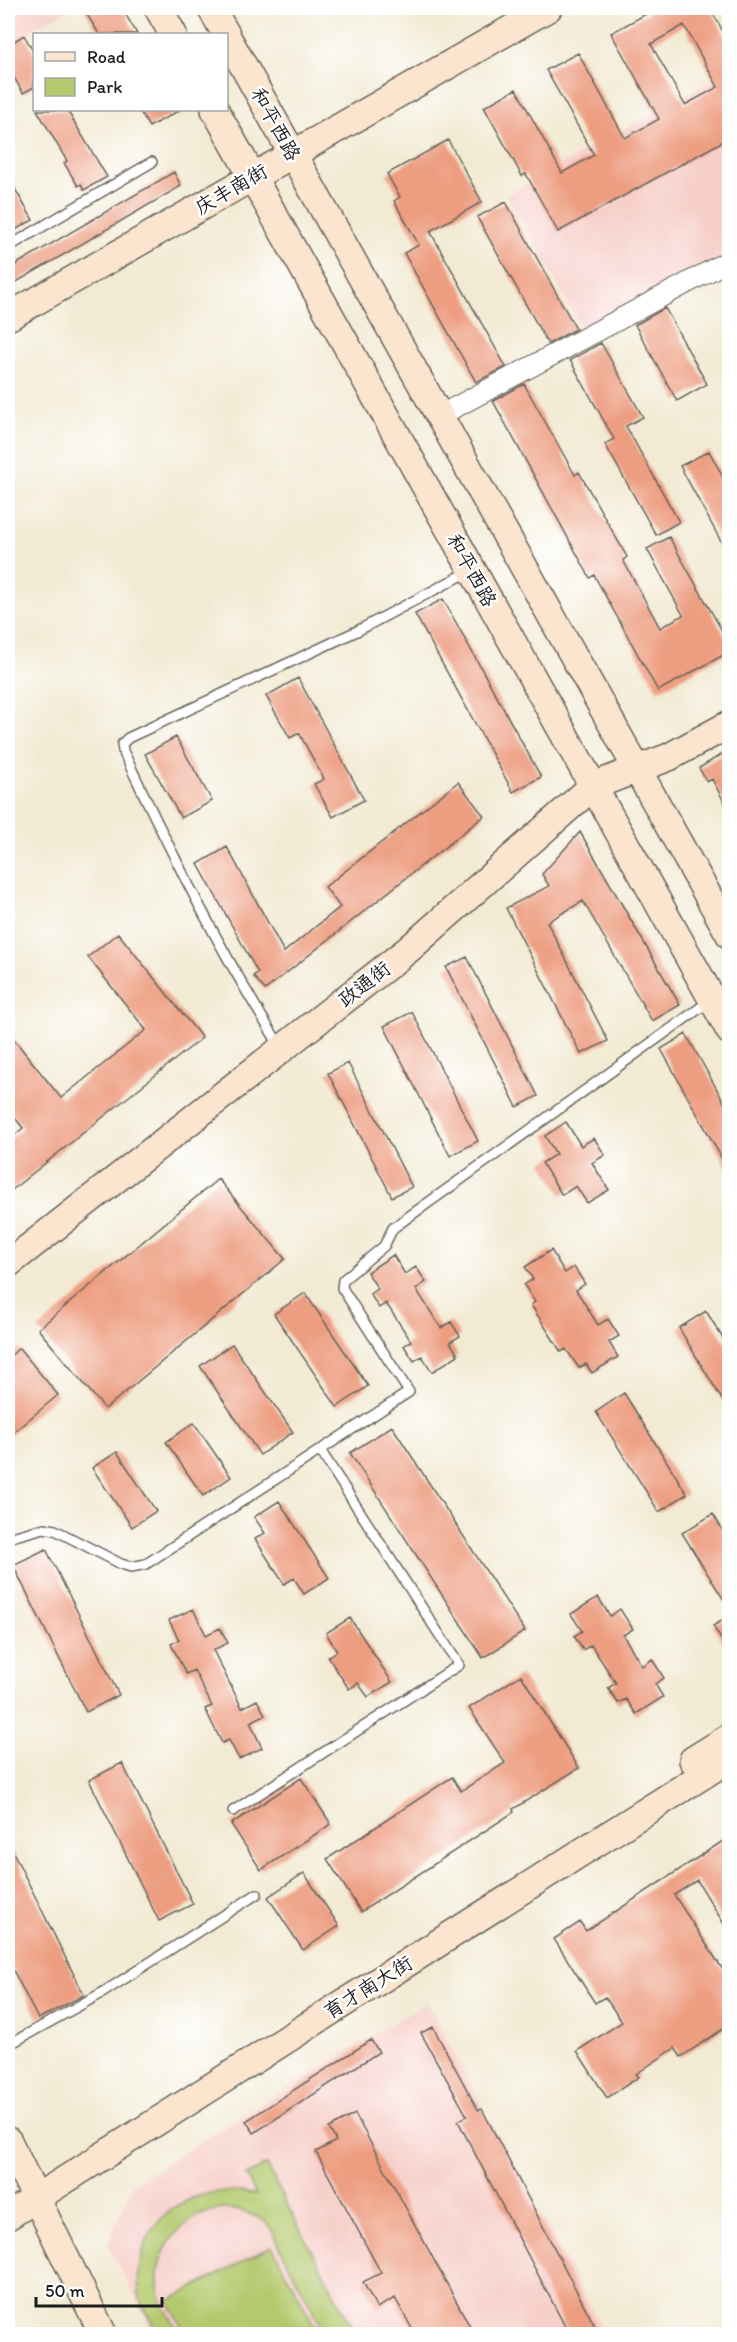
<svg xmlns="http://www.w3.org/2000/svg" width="737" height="2342" font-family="Itim,'LXGW WenKai TC',sans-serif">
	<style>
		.built { fill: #f7d0ca }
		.green { fill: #b4c96d; stroke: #687244; stroke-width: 1.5 }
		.building { fill: #ed9e81; fill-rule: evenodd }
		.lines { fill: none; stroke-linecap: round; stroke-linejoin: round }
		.lane-casing { stroke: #67645c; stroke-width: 12 }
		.street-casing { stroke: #67645c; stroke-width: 22 }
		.secondary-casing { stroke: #67645c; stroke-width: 30 }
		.lane { stroke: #fff; stroke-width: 9 }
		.street { stroke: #fff; stroke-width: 20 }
		.secondary { stroke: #fbe5cf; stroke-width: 27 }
		.labels { text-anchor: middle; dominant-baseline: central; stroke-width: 5; stroke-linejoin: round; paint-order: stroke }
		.street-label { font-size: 20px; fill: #1c1c1c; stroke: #fff }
	</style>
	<rect width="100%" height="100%" fill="#fff"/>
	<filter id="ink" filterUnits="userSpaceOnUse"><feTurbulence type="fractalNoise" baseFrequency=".0167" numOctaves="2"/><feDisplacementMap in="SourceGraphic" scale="12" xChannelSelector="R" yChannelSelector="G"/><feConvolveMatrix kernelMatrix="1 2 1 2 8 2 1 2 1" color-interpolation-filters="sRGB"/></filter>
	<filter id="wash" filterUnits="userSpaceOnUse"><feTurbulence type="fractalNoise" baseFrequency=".008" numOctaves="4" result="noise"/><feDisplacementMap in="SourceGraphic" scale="24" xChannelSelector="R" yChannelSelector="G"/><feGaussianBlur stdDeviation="1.35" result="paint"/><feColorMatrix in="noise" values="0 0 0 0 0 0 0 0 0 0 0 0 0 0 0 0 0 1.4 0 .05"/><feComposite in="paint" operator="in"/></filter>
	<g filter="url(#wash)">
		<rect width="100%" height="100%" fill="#f2ead3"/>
		<path class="built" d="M8,8H71L8,43Z
			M729,71V253L585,334L507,195Z
			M427,2002L605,2334H153L108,2244L133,2184Z"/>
		<path class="green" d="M266,2165L356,2334H326C311,2307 297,2280 283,2253C279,2245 275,2232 268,2225C264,2220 255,2216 249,2214C203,2194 154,2239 158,2285C159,2302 172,2319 180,2334H159C153,2324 145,2313 141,2302C137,2289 138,2273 141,2260C152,2205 205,2183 256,2195L246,2175Z
			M272,2246L319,2334H186L168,2301Z"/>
		<g id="blocks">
			<path class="building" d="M83,8H122L137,34H99Z
				M657,8H710L729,42V138L558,232L526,174L522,176L484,107L516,89L562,173L594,155L546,70L578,53L625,138L659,119L611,33ZM684,25L718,87L685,105L651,44Z
				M24,35L34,53V87L23,93L8,67V45Z
				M37,110H67L107,177L84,190L81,184L78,186L64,163L67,161Z
				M139,110H180L149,127Z
				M448,140L482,202L430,231L506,367L476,382L404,253L419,245L394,201L400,197L387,174Z
				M174,172L181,186L8,287V269Z
				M8,177L33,220L8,234Z
				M506,202L576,329L548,344L477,217Z
				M665,308L707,384L677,401L635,325Z
				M601,343L643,417L626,426L679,522L656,535L605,444L614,439L570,360Z
				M524,384L575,475L579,472L627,557L623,560L660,628L683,615L647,549L669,537L729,643V652L658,691L594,575L590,578L493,401Z
				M709,451L729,488V556L680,466Z
				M443,599L541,777L513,792L415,614Z
				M298,678L364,800L333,817L314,784L324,779L299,733L290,738L266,696Z
				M176,737L212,801L181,818L145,754Z
				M729,750V811L712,779L707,782L699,768Z
				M458,782L484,816L265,990L253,976L258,973L198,864L227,847L284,952L340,907L325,887Z
				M580,832L680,1005L652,1021L583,901L547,922L608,1041L581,1054L506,908L549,886L542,874Z
				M118,933L202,1038L8,1193V1141L23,1128L8,1109V1032L61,1098L146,1030L88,957Z
				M467,957L538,1096L517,1107L446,967Z
				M412,1012L478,1141L450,1156L384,1026Z
				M686,1034L729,1111V1171L661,1049Z
				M348,1063L412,1187L392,1197L328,1073Z
				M566,1122L581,1146L594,1138L605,1155L592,1163L609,1190L587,1203L576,1186L562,1195L542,1163L556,1154L545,1136Z
				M218,1179L285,1259L105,1409L38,1329Z
				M551,1250L565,1273L574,1267L585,1284L576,1290L598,1325L608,1319L619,1336L609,1342L618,1357L592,1373L586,1364L579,1368L566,1349L561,1352L531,1305L535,1302L524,1285L533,1279L525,1267Z
				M393,1255L405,1274L416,1267L426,1282L416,1289L441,1328L451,1322L460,1336L450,1342L458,1355L432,1372L422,1356L414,1361L404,1346L411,1341L386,1303L379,1308L370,1294L378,1289L367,1272Z
				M305,1293L368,1386L337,1407L274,1314Z
				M706,1311L729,1348V1411L679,1328Z
				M232,1344L293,1432L260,1455L200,1366Z
				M19,1348L58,1395L8,1437V1358Z
				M624,1393L687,1494L659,1512L596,1412Z
				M194,1423L231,1477L203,1496L166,1442Z
				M392,1426L525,1631L483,1658L350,1453Z
				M117,1452L156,1511L132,1527L92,1468Z
				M279,1501L329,1578L304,1594L294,1578L284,1584L255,1539L265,1533L254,1517Z
				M713,1514L729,1541V1608L682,1533Z
				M46,1549L119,1695L86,1712L13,1565Z
				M598,1597L610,1616L620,1609L633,1629L623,1635L642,1666L652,1659L664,1678L655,1684L663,1697L636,1714L626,1699L618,1703L608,1688L616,1683L591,1645L583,1650L574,1636L582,1631L571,1614Z
				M193,1609L206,1635L220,1628L228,1643L213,1650L242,1708L257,1700L265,1715L250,1722L262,1748L239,1759L229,1740L222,1743L205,1709L212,1706L194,1670L186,1674L171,1644L179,1640L169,1620Z
				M729,1616V1652L713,1626Z
				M350,1618L392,1682L368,1697L358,1683L349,1689L328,1657L337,1651L326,1633Z
				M521,1675L579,1768L513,1809L514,1812L361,1912L327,1859L452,1777L461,1791L505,1763L469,1708Z
				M122,1763L193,1904L159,1921L89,1780Z
				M301,1778L331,1824L261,1870L231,1824Z
				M729,1837V1932L697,1880L674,1895L729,1979V2025L681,2057L675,2048L636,2074L639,2077L607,2098L577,2051L622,2022L605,1997L595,2003L554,1939L580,1922L586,1931Z
				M8,1842L84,1995L38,2019L8,1960Z
				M304,1873L339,1926L303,1950L268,1897Z
				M433,2027L478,2110L482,2109L599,2334H569L458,2121L467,2116L421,2033Z
				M371,2040L379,2052L254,2133L246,2121Z
				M355,2114L474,2334H415L395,2298L377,2308L363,2282L381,2273L316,2152L336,2141L329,2128Z"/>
		</g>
	</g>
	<g filter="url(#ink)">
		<use href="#blocks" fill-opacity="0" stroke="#67645c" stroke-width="1.5"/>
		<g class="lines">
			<defs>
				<path id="lane" d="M8,247L152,162
					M280,1046C220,952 171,852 123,751L122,744L128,738L357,631L470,571
					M8,1538L44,1528L55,1530L121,1564L131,1567L146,1564L409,1392L342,1288L343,1280L384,1246L393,1228L711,1000
					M233,1811L459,1665L320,1450
					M8,2045L102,1993L257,1894"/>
				<path id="street" d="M439,416L730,260"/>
				<path id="secondary" d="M158,8L173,34
					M211,8L226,34
					M226,35L730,935
					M215,110L730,1031
					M8,317L548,8
					M8,1264L409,949L593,786L669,757L730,724
					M693,1760L730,1737
					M8,2141L103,2334
					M8,2216L730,1758"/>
			</defs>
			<use href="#lane" class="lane-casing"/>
			<use href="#street" class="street-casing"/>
			<use href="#secondary" class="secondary-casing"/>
			<use href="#lane" class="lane"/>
			<use href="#street" class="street"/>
			<use href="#secondary" class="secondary"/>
		</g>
	</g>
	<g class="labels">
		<g class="street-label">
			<text transform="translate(276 124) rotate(61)">和平西路</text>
			<text transform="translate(231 189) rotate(-30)">庆丰南街</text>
			<text transform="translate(472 570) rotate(61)">和平西路</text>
			<text transform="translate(364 984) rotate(-38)">政通街</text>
			<text transform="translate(368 1987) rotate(-32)">育才南大街</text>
		</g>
	</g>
	<rect width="737" height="2342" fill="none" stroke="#fff" stroke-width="30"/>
	<rect x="33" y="33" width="195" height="78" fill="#ffffff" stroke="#a4a4a4" stroke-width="1.5"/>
	<rect x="45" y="52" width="30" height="9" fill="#fbe5cf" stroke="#a4a4a4" stroke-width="1.5"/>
	<text x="87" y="63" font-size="18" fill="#1c1c1c">Road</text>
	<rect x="45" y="78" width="30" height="18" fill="#b4c96d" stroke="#a4a4a4" stroke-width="1.5"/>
	<text x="87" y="93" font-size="18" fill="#1c1c1c">Park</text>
	<path d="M36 2297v9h126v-9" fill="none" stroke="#1c1c1c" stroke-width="3"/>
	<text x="45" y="2297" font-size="18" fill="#1c1c1c" stroke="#ffffff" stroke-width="4.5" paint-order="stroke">50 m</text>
</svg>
